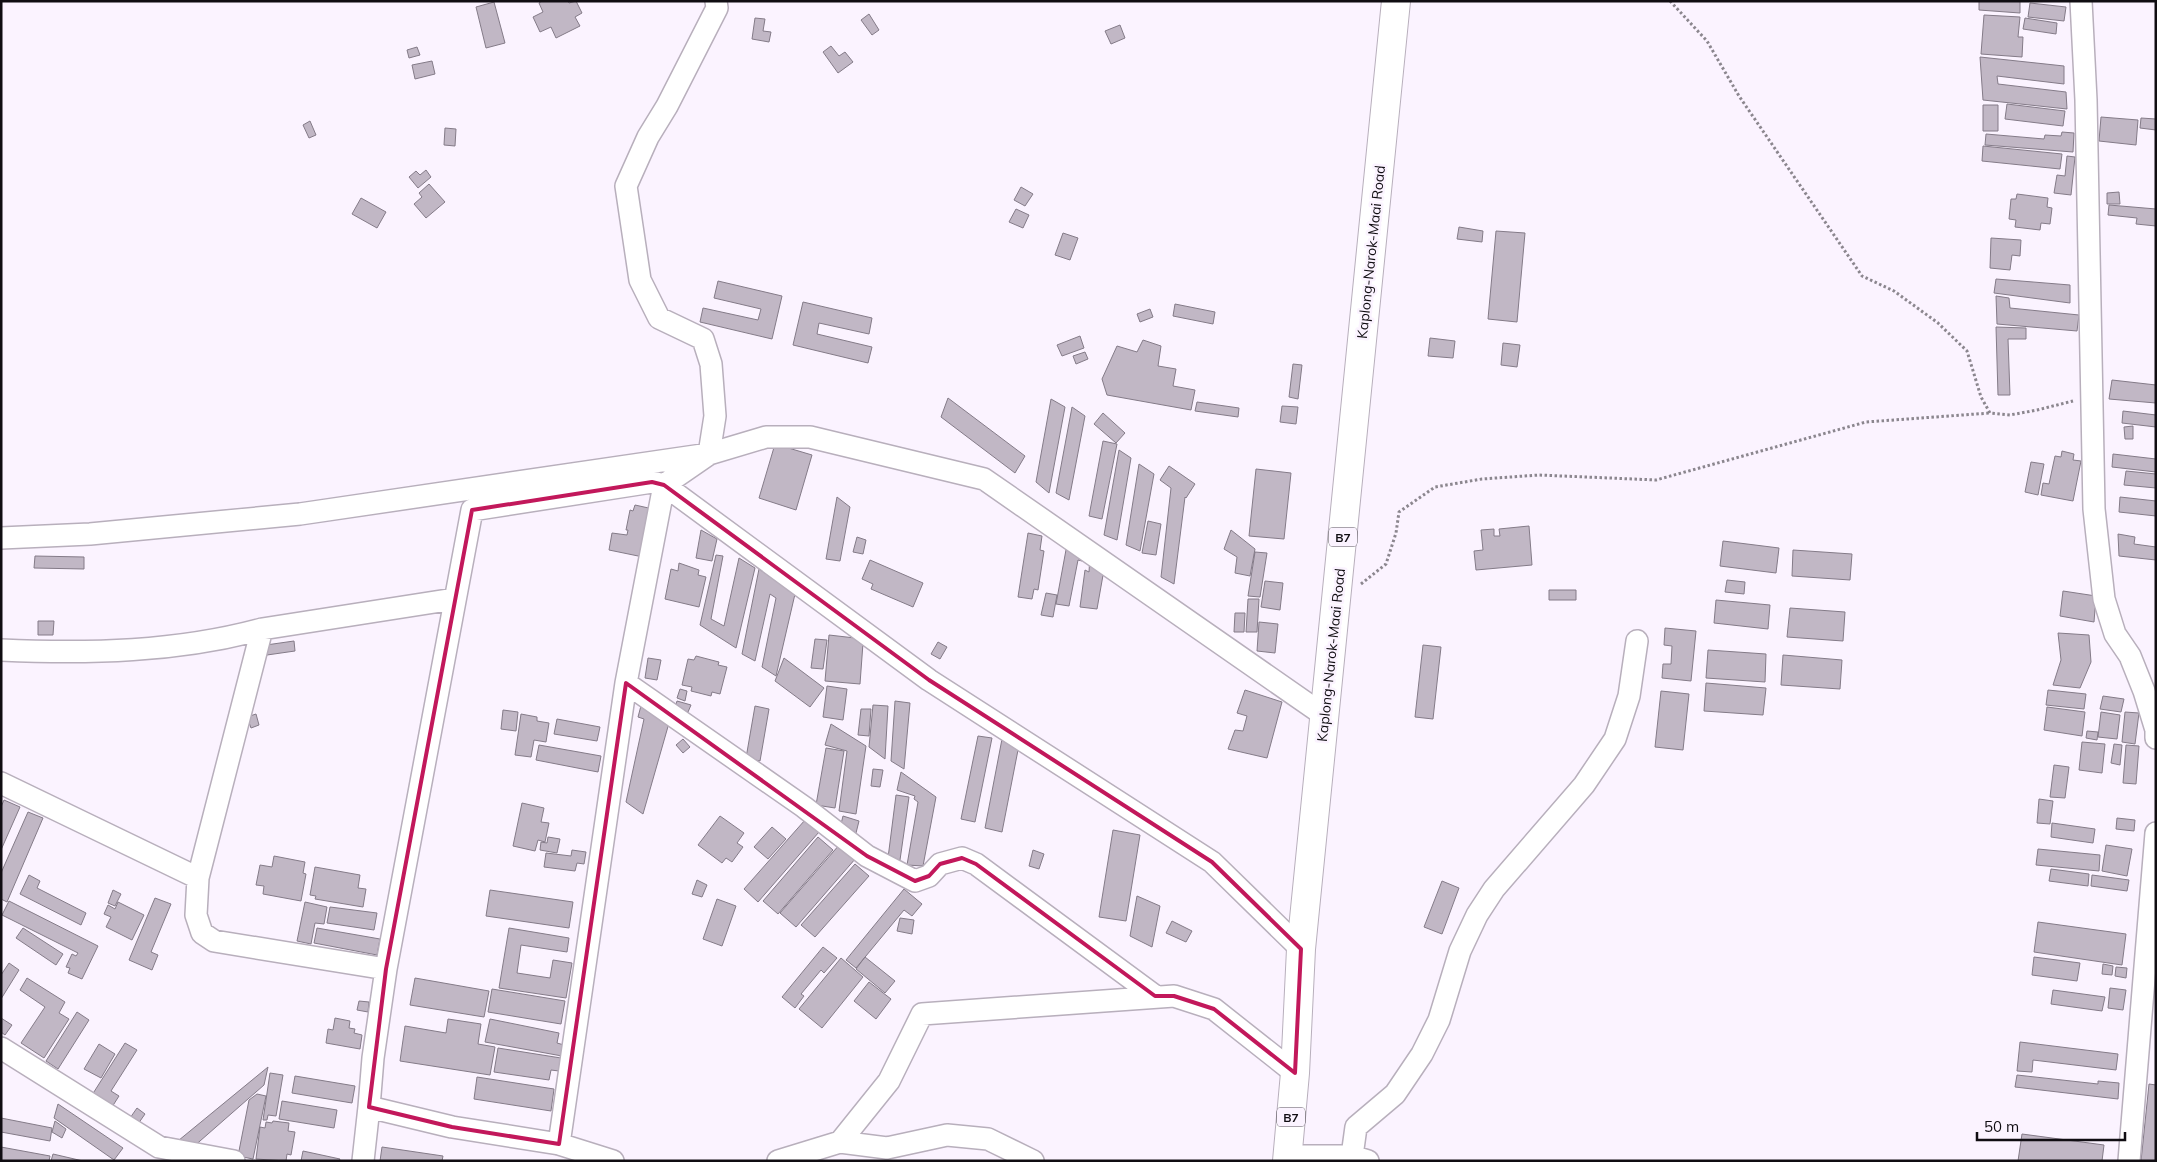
<svg xmlns="http://www.w3.org/2000/svg" width="2157" height="1162" font-family="Mulish,sans-serif">
	<style>
		.building { fill: #c1b7c5; stroke: #847b88 }
		.lines { fill: none; stroke-linecap: round; stroke-linejoin: round }
		.minor-casing { stroke: #b8afbc; stroke-width: 24 }
		.highway-casing { stroke: #b8afbc; stroke-width: 30 }
		.path { stroke: #8b868e; stroke-width: 3; stroke-dasharray: 2.5 2.5; stroke-linecap: butt }
		.minor { stroke: #fff; stroke-width: 21 }
		.highway { stroke: #fff; stroke-width: 28 }
		.marked { fill: none; stroke: #c2185b; stroke-width: 4; stroke-linejoin: round }
		.labels { text-anchor: middle; dominant-baseline: central; stroke-width: 5; stroke-linejoin: round; paint-order: stroke }
		.shield { fill: #fbf3ff; stroke: #565259; stroke-width: 1 }
		.shield-label { font-size: 12px; font-weight: bold; fill: #100d12 }
		.street-label { font-size: 14px; fill: #100d12; stroke: #fbf3ff }
	</style>
	<rect width="100%" height="100%" fill="#fbf3ff"/>
	<path class="building" d="M542,1H568L569,3L576,1L582,13L575,17L580,26L556,38L551,27L540,32L533,17L543,12L539,3Z
		M1979,1H2020V13L1979,10Z
		M494,2L505,43L486,48L476,7Z
		M2030,3L2066,7L2064,21L2028,17Z
		M869,14L879,30L872,35L861,20Z
		M1984,15L2020,17L2018,37H2023L2022,57L1981,54Z
		M755,18L765,19L763,31L771,32L769,42L752,39Z
		M2025,18L2057,23L2056,34L2023,29Z
		M1120,25L1125,38L1111,44L1105,31Z
		M831,46L839,56L845,52L853,62L838,73L823,52Z
		M417,47L420,55L409,58L407,50Z
		M1980,57L2064,66V84L1997,76L1998,84L2066,92L2067,109L1983,100Z
		M432,61L435,74L415,79L412,65Z
		M2007,104L2065,111L2063,126L2005,119Z
		M1983,105H1998V131H1983Z
		M2101,117L2138,120L2136,145L2099,141Z
		M2141,118L2156,119V130L2140,128Z
		M310,121L316,135L309,138L303,125Z
		M445,128L456,129L455,146L444,145Z
		M2062,132L2074,133L2073,152L1985,145L1986,134L2044,139L2045,135L2061,136Z
		M1983,146L2062,154L2060,169L1982,161Z
		M2067,156L2075,157L2071,195L2054,193L2057,175L2065,176Z
		M426,170L431,177L418,188L409,177L416,171L420,175Z
		M429,184L445,202L426,218L414,204L422,197L419,193Z
		M1021,187L1033,194L1025,206L1014,200Z
		M2119,192L2120,204H2107V193Z
		M2017,194L2048,198L2047,207L2052,208L2050,224L2041,223L2040,230L2015,227L2016,220L2009,219L2011,199H2016Z
		M361,198L386,212L377,228L352,214Z
		M2109,205L2156,209V226L2136,224L2137,218L2108,215Z
		M1016,209L1029,215L1023,228L1009,222Z
		M1459,227L1483,231L1482,242L1457,239Z
		M1496,231L1525,233L1517,322L1488,319Z
		M1063,233L1078,238L1070,260L1055,255Z
		M1991,238L2021,240L2020,256L2012,255L2010,270L1990,268Z
		M1996,279L2070,285V303L1994,293Z
		M718,281L782,296L772,339L700,322L703,308L758,320L761,309L714,298Z
		M1996,296L2009,298L2010,308L2079,315L2077,331L1997,324Z
		M803,302L872,318L869,334L819,323L817,334L872,347L868,363L793,345Z
		M1175,304L1215,312L1213,324L1173,316Z
		M1150,309L1153,317L1140,322L1137,314Z
		M1996,327L2026,328V339H2008L2010,395H1998Z
		M1080,336L1084,348L1062,356L1057,345Z
		M1430,338L1455,341L1453,358L1428,356Z
		M1143,340L1161,346L1158,366L1176,369L1173,386L1195,390L1191,410L1107,395L1102,379L1117,346L1137,352Z
		M1503,343L1520,345L1517,367L1501,365Z
		M1085,352L1088,359L1076,364L1073,356Z
		M1293,364L1302,365L1298,399L1289,397Z
		M2112,380L2156,385V403L2109,399Z
		M948,398L1025,456L1015,473L941,417Z
		M1051,399L1065,407L1049,493L1036,482Z
		M1197,402L1239,408L1238,417L1195,411Z
		M1282,406L1298,407L1296,424L1280,422Z
		M1072,407L1085,416L1069,500L1056,493Z
		M2123,411L2156,415V427L2122,423Z
		M1103,413L1125,433L1116,443L1094,424Z
		M2133,426V439H2125L2124,427Z
		M1103,441L1117,444L1102,519L1089,516Z
		M775,444L812,455L796,510L759,498Z
		M1119,450L1131,458L1117,540L1104,535Z
		M2062,451L2074,454L2073,460L2081,461L2073,501L2041,495L2043,483L2049,484L2055,456L2061,457Z
		M2113,454L2156,459V472L2112,467Z
		M2031,462L2044,464L2038,495L2025,492Z
		M1139,464L1154,474L1140,551L1126,545Z
		M1169,466L1195,484L1186,498L1185,497L1174,584L1161,577L1171,488L1160,480Z
		M1256,469L1291,473L1284,539L1249,536Z
		M2126,471L2156,474V488L2124,485Z
		M837,497L850,507L840,561L826,559Z
		M2120,497L2156,501V516L2119,512Z
		M635,505L653,509L643,557L609,550L612,533L627,535L628,530H626L630,510L633,511Z
		M1148,521L1161,524L1156,555L1142,553Z
		M1529,526L1532,565L1476,570L1474,551L1483,550L1481,530L1494,529V536H1500L1499,529Z
		M701,530L717,539L712,561L696,558Z
		M1231,530L1255,549L1250,576L1235,573L1237,557L1224,549Z
		M1028,533L1042,536L1040,550L1044,551L1038,590L1034,589L1032,599L1018,597Z
		M2118,534L2135,537L2134,544L2156,547V560L2119,556Z
		M857,537L866,540L863,554L853,552Z
		M1068,539L1084,551L1082,561L1078,560L1069,606L1056,604Z
		M1723,541L1779,548L1776,573L1720,566Z
		M1793,550L1852,554L1850,580L1792,576Z
		M1255,552L1267,553L1260,597L1248,596Z
		M716,555L723,556L711,619L724,626L739,558L755,568L736,648L700,625Z
		M1090,555L1105,564L1097,609L1080,607L1085,570L1089,572Z
		M35,556L84,557V569L34,568Z
		M870,560L923,583L913,607L871,589L873,584L862,579Z
		M679,563L699,570L698,575L706,577L699,607L665,599L671,569L678,571Z
		M759,569L795,594L776,676L762,667L776,598L770,594L755,661L742,654Z
		M1727,580L1745,582L1744,594L1725,592Z
		M1265,581L1283,583L1280,610L1261,607Z
		M1549,590H1576V600H1549Z
		M2063,591L2096,596L2094,622L2060,616Z
		M1046,593L1057,595L1053,617L1041,615Z
		M1248,599H1259L1257,632H1246Z
		M1716,600L1770,605L1768,629L1714,623Z
		M1790,608L1845,612L1843,641L1787,637Z
		M1235,613H1245L1244,632H1234Z
		M38,621H54L53,635H38Z
		M1259,622L1278,624L1275,653L1257,651Z
		M1665,628L1696,631L1691,681L1662,678L1663,664H1671L1672,646L1664,645Z
		M2058,633L2089,635L2091,662L2080,688L2053,685L2061,660Z
		M829,635L855,638L863,643L860,684L825,681Z
		M815,639L827,640L823,669L811,668Z
		M294,641L295,651L267,655L266,645Z
		M938,642L947,647L940,659L931,654Z
		M1423,645L1441,647L1433,719L1415,717Z
		M1708,650L1766,654L1765,682L1706,678Z
		M1783,655L1842,660L1840,689L1781,685Z
		M696,656L719,662L718,665L727,667L720,694L712,692L711,696L691,691L692,687L682,685L688,659L694,660Z
		M648,658L661,660L657,680L645,678Z
		M784,658L824,688L810,707L775,681Z
		M1706,683L1766,688L1763,715L1704,711Z
		M827,686L847,689L843,720L823,717Z
		M680,689L687,691L685,701L677,698Z
		M1245,690L1282,702L1267,758L1228,749L1235,730L1243,731L1247,716L1237,713Z
		M2048,690L2086,694L2084,709L2046,705Z
		M1661,691L1689,694L1683,750L1655,747Z
		M2103,696L2124,699L2121,712L2100,709Z
		M677,701L691,705L688,712L675,708Z
		M895,701L910,703L904,769L891,761Z
		M642,702L669,723L643,814L626,802L644,719L638,717Z
		M873,705L888,706L885,759L869,747Z
		M755,706L769,709L760,761L746,758Z
		M2047,707L2085,712L2082,736L2044,730Z
		M861,709H871L869,736L858,735Z
		M503,710L518,712L516,731L501,729Z
		M2101,712L2120,715L2117,739L2098,737Z
		M2125,712L2139,713L2135,744L2122,742Z
		M256,714L259,725L251,728L247,717Z
		M521,714L537,717V721L549,723L546,742L534,740L531,757L515,755Z
		M557,719L600,727L597,741L554,734Z
		M831,724L866,746L856,814L839,811L847,751L825,745Z
		M2087,731L2098,732L2097,740L2086,738Z
		M978,736L992,738L975,822L961,819Z
		M683,739L690,747L683,753L676,745Z
		M1002,739L1018,750L1002,832L985,828Z
		M2082,742L2105,744L2102,773L2079,770Z
		M2114,744L2122,745L2120,765L2111,763Z
		M539,745L601,756L598,772L536,760Z
		M2126,745L2139,746L2136,784L2123,783Z
		M826,748L844,751L835,808L816,805Z
		M2054,765L2069,767L2065,798L2050,797Z
		M873,769L883,770L880,787L871,786Z
		M901,772L936,797L923,866L907,865L918,802L914,799L915,796L897,790Z
		M896,795L909,797L900,860L888,858Z
		M2039,799L2053,801L2050,824L2037,823Z
		M4,800L20,807L1,850V807Z
		M522,803L544,808L541,822L549,823L545,842L538,840L535,851L513,846Z
		M28,812L43,818L7,902L1,899V873Z
		M720,816L744,833L737,843L743,847L732,862L726,858L722,863L698,845Z
		M843,816L859,821L856,833L841,824Z
		M2117,818L2135,820L2134,831L2116,829Z
		M805,820L819,832L758,902L744,889Z
		M2052,823L2095,829L2093,843L2051,837Z
		M772,827L786,839L768,859L754,847Z
		M1113,830L1140,835L1126,921L1099,917Z
		M548,837L560,839L557,853L540,850L541,842L547,843Z
		M818,837L833,850L778,914L763,901Z
		M840,844L856,858L796,927L780,913Z
		M2106,845L2132,849L2127,876L2102,871Z
		M2038,849L2100,855L2099,871L2036,865Z
		M572,850L586,852L584,864L577,863L575,871L544,867L546,853L571,856Z
		M1033,850L1044,854L1039,869L1029,866Z
		M274,856L305,862L303,873L306,874L301,901L263,894L264,886L256,885L260,865L272,867Z
		M855,864L869,876L815,937L801,925Z
		M315,867L360,875L358,888L366,889L363,907L315,899L316,896L310,895Z
		M2051,869L2089,874L2088,886L2049,881Z
		M29,875L40,881L37,888L86,913L81,925L20,894Z
		M2092,875L2129,880L2127,891L2091,886Z
		M697,880L707,885L702,897L692,894Z
		M1442,881L1459,888L1442,934L1424,927Z
		M904,889L922,904L912,916L904,910L856,968L846,960Z
		M113,890L121,894L115,906L108,903Z
		M490,890L573,902L569,928L486,916Z
		M1137,896L1160,906L1152,947L1130,936Z
		M155,898L171,904L151,952L158,955L152,970L129,960Z
		M717,899L736,906L722,946L703,939Z
		M9,901L98,946L82,979L68,973L70,968L66,967L72,954L76,956L78,953L2,915Z
		M118,902L144,915L132,940L106,927L111,917L104,914L108,905L115,909Z
		M305,902L327,907L324,924L315,923L311,944L297,941Z
		M330,907L377,913L374,930L327,923Z
		M900,918L914,920L912,934L897,931Z
		M1172,921L1192,931L1186,942L1166,933Z
		M2038,922L2126,934L2122,965L2034,952Z
		M23,928L63,954L56,965L16,938Z
		M317,928L380,939L377,955L314,943Z
		M509,928L569,938L567,952L521,945L517,973L550,978L553,960L572,963L566,998L499,988Z
		M823,947L837,958L824,973L821,970L801,994L804,996L795,1008L782,997Z
		M865,957L895,981L885,993L856,969Z
		M2034,957L2080,963L2077,981L2032,975Z
		M841,958L863,977L822,1028L799,1009Z
		M9,963L19,970L1,999V975Z
		M2103,964L2113,966L2112,975L2102,974Z
		M2116,967L2127,968L2126,978L2115,976Z
		M27,978L65,1002L59,1013L69,1019L44,1058L21,1043L45,1007L20,990Z
		M415,978L489,991L484,1017L410,1005Z
		M869,982L891,999L876,1019L854,1001Z
		M2110,988L2126,990L2123,1010L2108,1008Z
		M492,989L565,1001L561,1024L488,1012Z
		M2053,990L2105,997L2102,1011L2051,1004Z
		M359,1001L369,1002L368,1012L357,1010Z
		M77,1012L89,1020L58,1069L46,1061Z
		M1,1018L12,1025L5,1035L1,1032Z
		M335,1018L350,1021L349,1028L355,1029L354,1033L362,1035L360,1049L326,1043L328,1029L333,1030Z
		M448,1019L481,1024L478,1044L495,1047L490,1075L400,1061L405,1026L446,1033Z
		M490,1019L559,1033L557,1043L564,1045L562,1056L485,1042Z
		M2020,1042L2118,1054L2116,1070L2033,1060L2032,1072L2017,1071Z
		M125,1043L137,1050L111,1091L119,1096L112,1107L92,1095Z
		M99,1044L115,1054L101,1078L84,1069Z
		M498,1048L561,1058L559,1071L551,1070L549,1080L494,1072Z
		M268,1067L264,1085L192,1148L173,1145Z
		M270,1073L283,1075L276,1116L268,1115L267,1120H263Z
		M2017,1075L2098,1084V1081L2119,1083L2118,1099L2015,1087Z
		M295,1076L355,1086L352,1103L292,1093Z
		M477,1077L554,1089L551,1111L474,1099Z
		M2149,1084L2156,1085V1161H2141Z
		M257,1094L266,1096L253,1159L238,1156L249,1100Z
		M282,1101L337,1110L334,1128L279,1119Z
		M58,1104L123,1148L114,1160L54,1118Z
		M137,1108L145,1114L138,1124L130,1118Z
		M1,1118L52,1128L50,1141L1,1132Z
		M55,1121L66,1129L62,1138L52,1132Z
		M273,1121L289,1123L288,1131L295,1132L291,1155L287,1154L286,1161L256,1159L260,1127L265,1128L266,1122L272,1123Z
		M2022,1134L2104,1145L2102,1161H2018Z
		M1,1147L50,1156L49,1161H1Z
		M382,1147L443,1156L442,1161H380Z
		M303,1151L340,1159L339,1161H301Z
		M53,1154L83,1161H51Z"/>
	<g class="lines">
		<defs>
			<path id="minor" d="M2081,1L2086,100L2094,509L2104,599L2115,634L2130,656L2144,691L2156,730V738
				M1,538L90,534L300,514L709,454L715,416L711,364L703,339L659,318L640,280L626,186L648,137L667,106L717,8L716,1
				M454,599L262,629L198,878L196,915L202,933L214,941L386,969L472,510L652,482L664,485L929,680L1212,862L1301,949
				M1,650C89,654 177,652 262,629
				M626,683L804,807L867,856L915,881L929,876L940,864L962,858L976,864L1155,996
				M1,783L198,878
				M1,1048L159,1147L234,1161
				M369,1107L373,1058L386,969
				M840,1142L889,1081L922,1014L1174,996L1214,1009L1295,1073
				M559,1144L626,683L664,485L709,454L766,437H810L984,479L1325,716
				M1287,1156H1352L1368,1161
				M1352,1156L1356,1127L1395,1094L1422,1054L1439,1020L1460,951L1477,915L1494,889L1584,785L1615,739L1629,696L1637,641
				M363,1161L369,1107L452,1127L559,1144L613,1161
				M778,1161L840,1142L887,1148L947,1135L988,1139L1033,1161
				M2129,1161L2156,833"/>
			<path id="highway" d="M1287,1161L1295,1073L1301,949L1396,1"/>
		</defs>
		<use href="#minor" class="minor-casing"/>
		<use href="#highway" class="highway-casing"/>
		<path class="path" d="M1670,1L1707,41L1739,96L1862,276L1894,291L1938,323L1967,351L1981,397L1990,413L2010,415L2037,410L2073,401
			M1361,584L1386,564L1396,533L1399,512L1435,487L1482,479L1539,475L1656,480L1866,422L1990,413"/>
		<use href="#minor" class="minor"/>
		<use href="#highway" class="highway"/>
	</g>
	<path class="marked" d="M652,482L664,485L929,680L1212,862L1301,949L1295,1073L1214,1009L1174,996H1155L976,864L962,858L940,864L929,876L915,881L867,856L626,683L559,1144L452,1127L369,1107L386,969L472,510Z"/>
	<g class="labels">
		<g class="shield">
			<rect x="1329" y="527.5" width="28" height="19" rx="4"/>
			<rect x="1277" y="1107.5" width="28" height="19" rx="4"/>
		</g>
		<g class="shield-label">
			<text x="1343" y="537">B7</text>
			<text x="1291" y="1117">B7</text>
		</g>
		<g class="street-label">
			<text transform="translate(1371 252) rotate(-84)">Kaplong-Narok-Maai Road</text>
			<text transform="translate(1331 655) rotate(-84)">Kaplong-Narok-Maai Road</text>
		</g>
	</g>
	<rect width="2157" height="1162" fill="none" stroke="#100d12" stroke-width="5"/>
	<path d="M1977 1132v8h148v-8" fill="none" stroke="#100d12" stroke-width="2.5"/>
	<text x="1984" y="1132" font-size="15" fill="#100d12" stroke="#fbf3ff" stroke-width="4" paint-order="stroke">50 m</text>
</svg>
